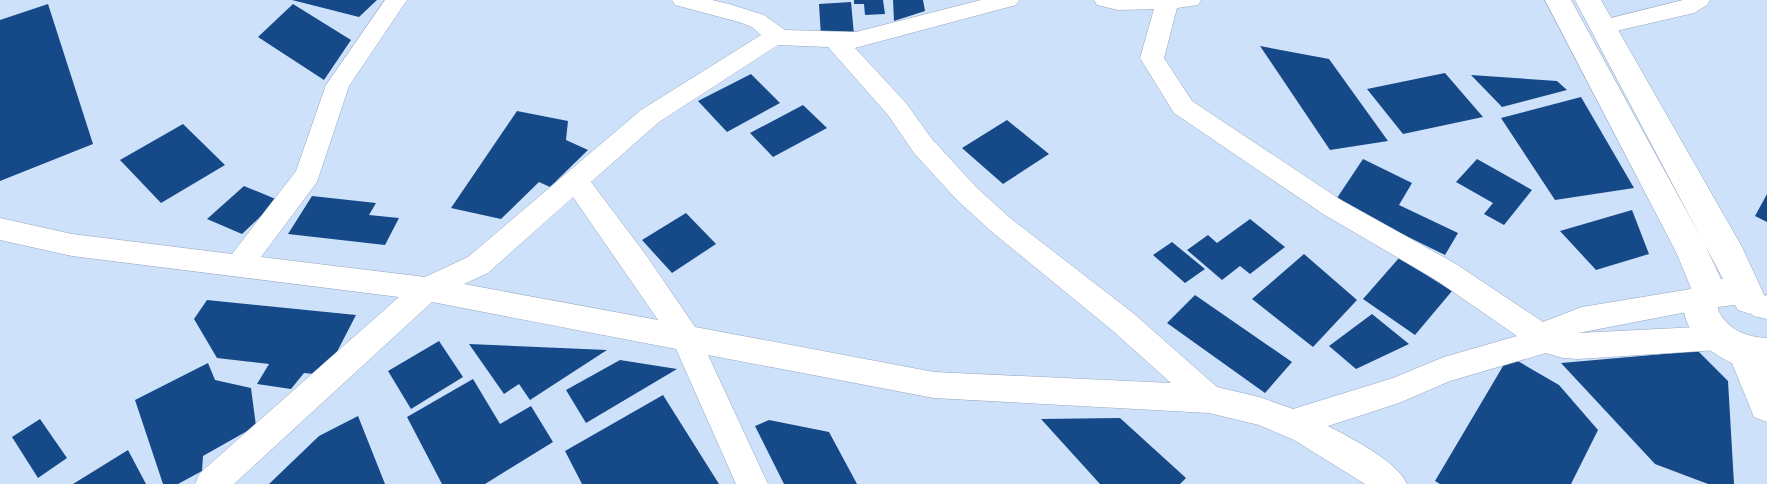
<svg xmlns="http://www.w3.org/2000/svg" width="1767" height="484" font-family="Bitter,serif">
	<style>
		.building { fill: #154988 }
		.lines { fill: none; stroke-linecap: round; stroke-linejoin: round }
		.street-casing { stroke: #95a6be; stroke-width: 1 }
		.secondary-casing { stroke: #95a6be; stroke-width: 1 }
		.street { fill: #fff; fill-rule: evenodd }
		.secondary { fill: #fff; fill-rule: evenodd }
	</style>
	<rect width="100%" height="100%" fill="#cee1fa"/>
	<path class="building" d="M292,0H377L359,17Z
		M854,0H883L885,14L865,15L864,4H854Z
		M893,0H923L925,11L894,21Z
		M851,2L854,35L821,37L819,4Z
		M48,4L93,144L0,181V20Z
		M293,4L351,40L324,80L258,37Z
		M1260,46L1329,59L1388,141L1330,150Z
		M1445,73L1483,117L1403,134L1367,89Z
		M751,74L780,103L727,132L698,101Z
		M1471,75L1557,81L1567,90L1502,107Z
		M1581,97L1634,188L1555,200L1501,118Z
		M803,105L827,128L773,157L750,133Z
		M517,111L568,121L566,140L588,150L550,187L539,182L501,219L451,208Z
		M1007,120L1049,154L1003,184L962,148Z
		M183,124L225,165L161,203L120,160Z
		M1363,159L1412,183L1399,205L1458,233L1445,255L1335,201Z
		M1477,159L1532,190L1504,225L1484,214L1493,203L1456,182Z
		M244,186L278,200L242,234L207,219Z
		M1767,194V222L1755,216Z
		M312,196L376,203L369,215L399,218L385,245L288,234Z
		M1632,210L1649,254L1596,270L1560,231Z
		M686,213L716,244L672,273L642,240Z
		M1250,219L1285,247L1250,274L1240,266L1222,280L1187,250L1208,235L1217,243Z
		M1172,242L1205,269L1185,283L1153,255Z
		M1304,254L1357,300L1313,347L1252,299Z
		M1399,258L1452,291L1415,335L1363,299Z
		M1195,295L1292,362L1265,393L1167,323Z
		M207,300L356,315L325,375L304,373L291,389L257,384L269,364L217,358L194,319Z
		M1372,314L1409,344L1356,369L1329,346Z
		M439,341L463,377L411,409L388,371Z
		M469,344L607,350L530,400L519,384L504,394Z
		M1698,351L1728,381L1734,484H1708L1655,464L1561,363Z
		M1509,356L1559,385L1598,430L1571,484H1440L1435,481Z
		M620,360L677,369L586,423L566,390Z
		M208,363L215,380L251,388L256,426L203,456L202,471L178,484H163L135,400Z
		M473,379L500,424L531,406L553,442L485,484H442L407,417Z
		M663,395L719,484H582L565,451Z
		M358,416L385,484H269L319,436Z
		M1120,418L1186,478L1180,484H1100L1041,419Z
		M40,419L67,458L38,478L12,437Z
		M769,420L829,432L857,484H784L755,426Z
		M128,450L146,484H73Z"/>
	<g class="lines">
		<defs>
			<path id="street" d="M385,0H407L349,86L317,182L261,257L425,277L468,257L641,110L761,35L752,27L739,22L675,5L672,0H712L729,4L764,15L785,30L856,32L981,0H1019L1016,5L855,48L906,103L932,139L976,187L1009,217L1133,313L1217,387L1259,397L1293,409L1393,378L1444,357L1517,336L1436,280L1323,214L1174,113L1140,58L1154,9L1118,10L1097,5L1094,0H1201L1198,5L1177,8L1164,58L1192,101L1341,200L1456,264L1543,322L1582,307L1703,287L1713,291L1717,299L1713,307L1578,333L1718,326L1728,329L1733,338L1728,347L1718,350L1578,359L1563,358L1546,353L1450,381L1399,403L1328,426C1351,438 1397,461 1407,484H1365L1294,440L1259,425L1209,413L934,398L708,355L768,484H736L676,349L432,302L234,484H195L200,473L399,297L72,256L0,240V218L72,234L232,254L296,171L326,85ZM778,45L828,47L888,115L914,153L958,201L991,231L1113,331L1171,383L934,372L695,327L646,255L591,182L659,122ZM573,197L658,320L464,284L488,273Z
				M1683,0H1710L1707,5L1694,13L1603,34L1595,32L1592,27L1595,22Z
				M1767,295V319L1753,316L1749,308L1753,300Z"/>
			<path id="secondary" d="M1545,0H1571L1704,243L1721,279H1723L1575,0H1601L1742,247L1767,301L1762,310L1750,314L1738,310L1735,305L1718,307V310C1728,330 1746,337 1767,338V422L1754,417L1732,363C1706,352 1668,318 1691,288L1676,252Z"/>
		</defs>
		<use href="#street" class="street-casing"/>
		<use href="#secondary" class="secondary-casing"/>
		<use href="#street" class="street"/>
		<use href="#secondary" class="secondary"/>
	</g>
</svg>
